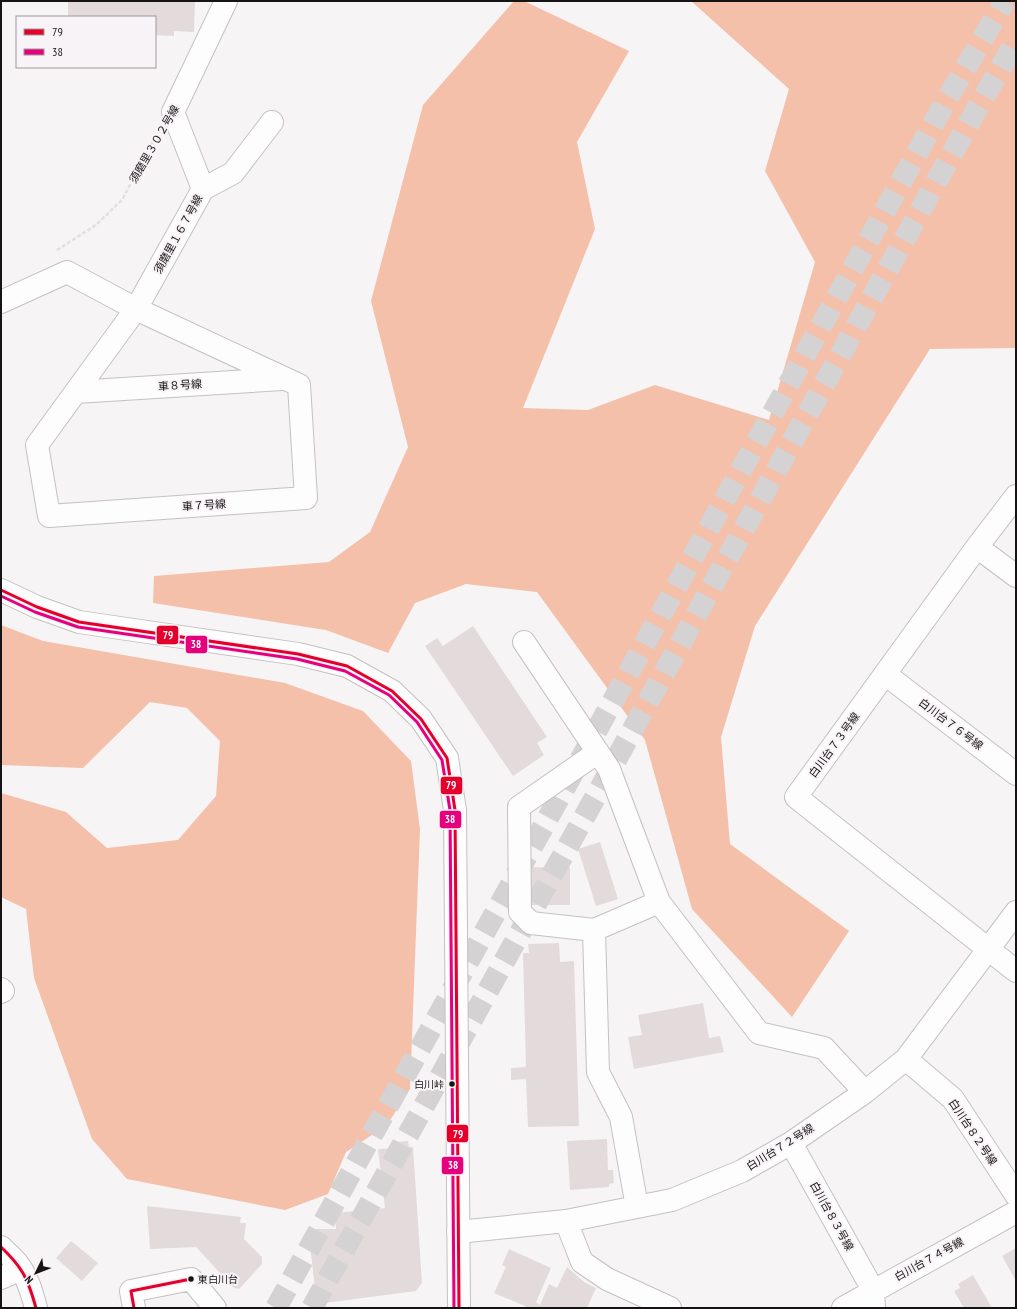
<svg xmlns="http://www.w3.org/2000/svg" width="1017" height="1309" font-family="'PT Sans Narrow','Noto Sans JP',sans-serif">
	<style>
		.forest { fill: #f4c0a9 }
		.building { fill: #e3dadc }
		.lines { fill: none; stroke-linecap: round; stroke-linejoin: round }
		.highway-tunnel { stroke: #d5d2d4; stroke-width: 22; stroke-dasharray: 22 11; stroke-linecap: butt }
		.minor-casing { stroke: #c3c1c2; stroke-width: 24 }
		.major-casing { stroke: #c3c1c2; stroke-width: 24 }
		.path { stroke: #e1e0e1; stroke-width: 2.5; stroke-dasharray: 4 2; stroke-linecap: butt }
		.minor { stroke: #fefdfe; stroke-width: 22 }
		.major { stroke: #fefdfe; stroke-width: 22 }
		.bus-1-casing { stroke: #f8f3f6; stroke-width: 6 }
		.bus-2-casing { stroke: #f8f3f6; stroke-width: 6 }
		.bus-1 { stroke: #e4002b; stroke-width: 3 }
		.bus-2 { stroke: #e5007d; stroke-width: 3 }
		.bus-dot { fill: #151314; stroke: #f8f3f6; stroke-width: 1.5 }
		.labels { text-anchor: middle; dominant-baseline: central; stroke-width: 4; stroke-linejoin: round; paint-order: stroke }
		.bus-label { font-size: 10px; fill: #151314; stroke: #f8f3f6; text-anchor: end }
		.street-label { font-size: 11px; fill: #151314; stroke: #f8f3f6 }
		.line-badge { stroke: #f8f3f6; stroke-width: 1.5 }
		.badge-label { font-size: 11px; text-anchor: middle; font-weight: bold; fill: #fff }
	</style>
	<rect width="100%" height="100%" fill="#f7f4f6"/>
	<path class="forest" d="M514,1H524L629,51L577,142L595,229L523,408L588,410L655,385L769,420L815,262L765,171L789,89L691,1H1016V348L930,349L755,626L721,737L730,844L849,931L792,1017L692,909L645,740L537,592L466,584L415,603L388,653L326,630L153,603L154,576L329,562L370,532L408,447L371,301L423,105Z
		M1,625L43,641L285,683L363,711L411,761L420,829L410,1089L387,1125L346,1152L328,1194L285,1210L127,1179L92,1139L34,978L26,909L1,897V793L66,812L107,848L178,840L216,796L220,741L187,708L150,702L83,768L1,765Z"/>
	<path class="building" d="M68,1H195L194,32L174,31V36L155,35V17H68Z
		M473,626L547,737L537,743L544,755L513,776L425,646L437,638L443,646Z
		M600,842L618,899L596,906L578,849Z
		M530,867L570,868V905H530Z
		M559,943L560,962L574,961L579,1126L528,1127L526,1079L511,1080V1068L526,1067L523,953H529L528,944Z
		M703,1003L709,1038L720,1036L724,1052L634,1069L628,1037L642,1035L638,1015Z
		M607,1139L608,1170H613L614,1183L609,1184V1187L570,1190L567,1141Z
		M408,1141L409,1147H413L422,1283L416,1291L317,1304L308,1229H336L335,1213L385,1208L378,1149L395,1148V1142Z
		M147,1206L241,1217L240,1223H246L244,1239L262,1257V1264L239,1289L234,1288L196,1247L150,1249Z
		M71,1241L98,1263L82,1281L56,1258Z
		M1016,1248V1281L1002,1256Z
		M509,1249L551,1268L536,1302L540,1305L549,1284L557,1288L567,1267L584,1282L596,1288L587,1308H524L525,1306L494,1293L506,1267L502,1265Z
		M973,1275L992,1308H964L954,1291L960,1288L958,1284Z"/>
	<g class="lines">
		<path class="highway-tunnel" d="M276,1308L947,99L1005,1
			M312,1308L974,114L1016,41"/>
		<defs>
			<path id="minor" d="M203,189L233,173L272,122
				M1,302L67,272L136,309L299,385L306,498L49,516L37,445L136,309L203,189L173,112L226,1
				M76,392L282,379
				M1016,496L977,547L796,797L1016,971
				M977,547L1016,576
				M524,642L609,769L659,902L759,1033L824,1048L865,1092
				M885,674L1016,774
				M598,752L519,807L520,912L531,923L594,930L659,902
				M594,930L598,1072L621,1117L637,1207
				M1,989L3,991L1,992
				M906,1059L953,1099L1016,1195
				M791,1143L873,1290L874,1308
				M566,1221L582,1262L607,1279L670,1308
				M458,1232L566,1221L672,1200L742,1171L791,1143L865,1092L906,1059L1016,912
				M1,1247C6,1252 12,1257 17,1263C27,1275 32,1293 36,1308
				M1,1278L21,1269
				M134,1308L131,1291L191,1279L215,1308
				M843,1308L1016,1212"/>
			<path id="major" d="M1,590L37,607L79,622L298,654L347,666L392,691L421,719L447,758L455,810L459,1308"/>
		</defs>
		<use href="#minor" class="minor-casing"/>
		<use href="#major" class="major-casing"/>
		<path class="path" d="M57,250L96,225L122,200L153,141L158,135"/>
		<use href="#minor" class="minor"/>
		<use href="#major" class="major"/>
		<defs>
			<path id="bus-1" d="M1,590L37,607L79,622L298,654L347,666L392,691L421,719L447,758L455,810L459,1308
				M1,1247C23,1268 28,1279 36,1308
				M134,1308L131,1291L191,1279"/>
			<path id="bus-2" d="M1,596L35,612L78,627L297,659L345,671L389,695L417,722L442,760L450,810L454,1308"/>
		</defs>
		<use href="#bus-1" class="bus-1-casing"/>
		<use href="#bus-2" class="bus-2-casing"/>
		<use href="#bus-1" class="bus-1"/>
		<use href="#bus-2" class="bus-2"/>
	</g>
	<g class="bus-dot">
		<circle cx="452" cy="1084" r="3.5"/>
		<circle cx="191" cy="1279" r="3.5"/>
	</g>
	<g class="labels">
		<g class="bus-label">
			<text x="444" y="1084">白川峠</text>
			<text x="198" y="1279" text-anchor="start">東白川台</text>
		</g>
		<g class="street-label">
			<text transform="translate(154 144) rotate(-60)">須磨里３０２号線</text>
			<text transform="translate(178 234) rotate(-61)">須磨里１６７号線</text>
			<text transform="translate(180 385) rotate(-4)">車８号線</text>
			<text transform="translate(204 505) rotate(-4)">車７号線</text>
			<text transform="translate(951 724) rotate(37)">白川台７６号線</text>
			<text transform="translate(834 745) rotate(-54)">白川台７３号線</text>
			<text transform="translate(973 1132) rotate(56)">白川台８２号線</text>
			<text transform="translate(780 1147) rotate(-32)">白川台７２号線</text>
			<text transform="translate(832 1216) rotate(61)">白川台８３号線</text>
			<text transform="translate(929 1259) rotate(-29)">白川台７４号線</text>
		</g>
	</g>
	<g class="line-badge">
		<rect x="156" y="625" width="23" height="20" rx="4" fill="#e4002b"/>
		<rect x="185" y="635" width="23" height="19" rx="4" fill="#e5007d"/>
		<rect x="440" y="776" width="23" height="19" rx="4" fill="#e4002b"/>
		<rect x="439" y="810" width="23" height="19" rx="4" fill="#e5007d"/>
		<rect x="446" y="1124" width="23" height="19" rx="4" fill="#e4002b"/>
		<rect x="441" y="1156" width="23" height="19" rx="4" fill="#e5007d"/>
	</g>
	<g class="badge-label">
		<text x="168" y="639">79</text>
		<text x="196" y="648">38</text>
		<text x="451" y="789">79</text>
		<text x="450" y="823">38</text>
		<text x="458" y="1138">79</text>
		<text x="453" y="1169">38</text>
	</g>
	<rect width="1017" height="1309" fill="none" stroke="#151314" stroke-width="4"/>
	<rect x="16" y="16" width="140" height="52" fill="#f8f3f6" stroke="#9d999c"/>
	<rect x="24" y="29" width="20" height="6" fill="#e4002b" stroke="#9d999c"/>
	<text x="52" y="36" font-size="12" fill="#151314">79</text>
	<rect x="24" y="49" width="20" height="6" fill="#e5007d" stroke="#9d999c"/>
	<text x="52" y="56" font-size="12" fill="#151314">38</text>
	<g transform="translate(36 1273) rotate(227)" stroke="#f8f3f6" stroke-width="3" paint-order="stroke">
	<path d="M0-3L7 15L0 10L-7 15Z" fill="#151314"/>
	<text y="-6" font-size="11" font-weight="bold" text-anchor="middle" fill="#151314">N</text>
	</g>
</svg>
